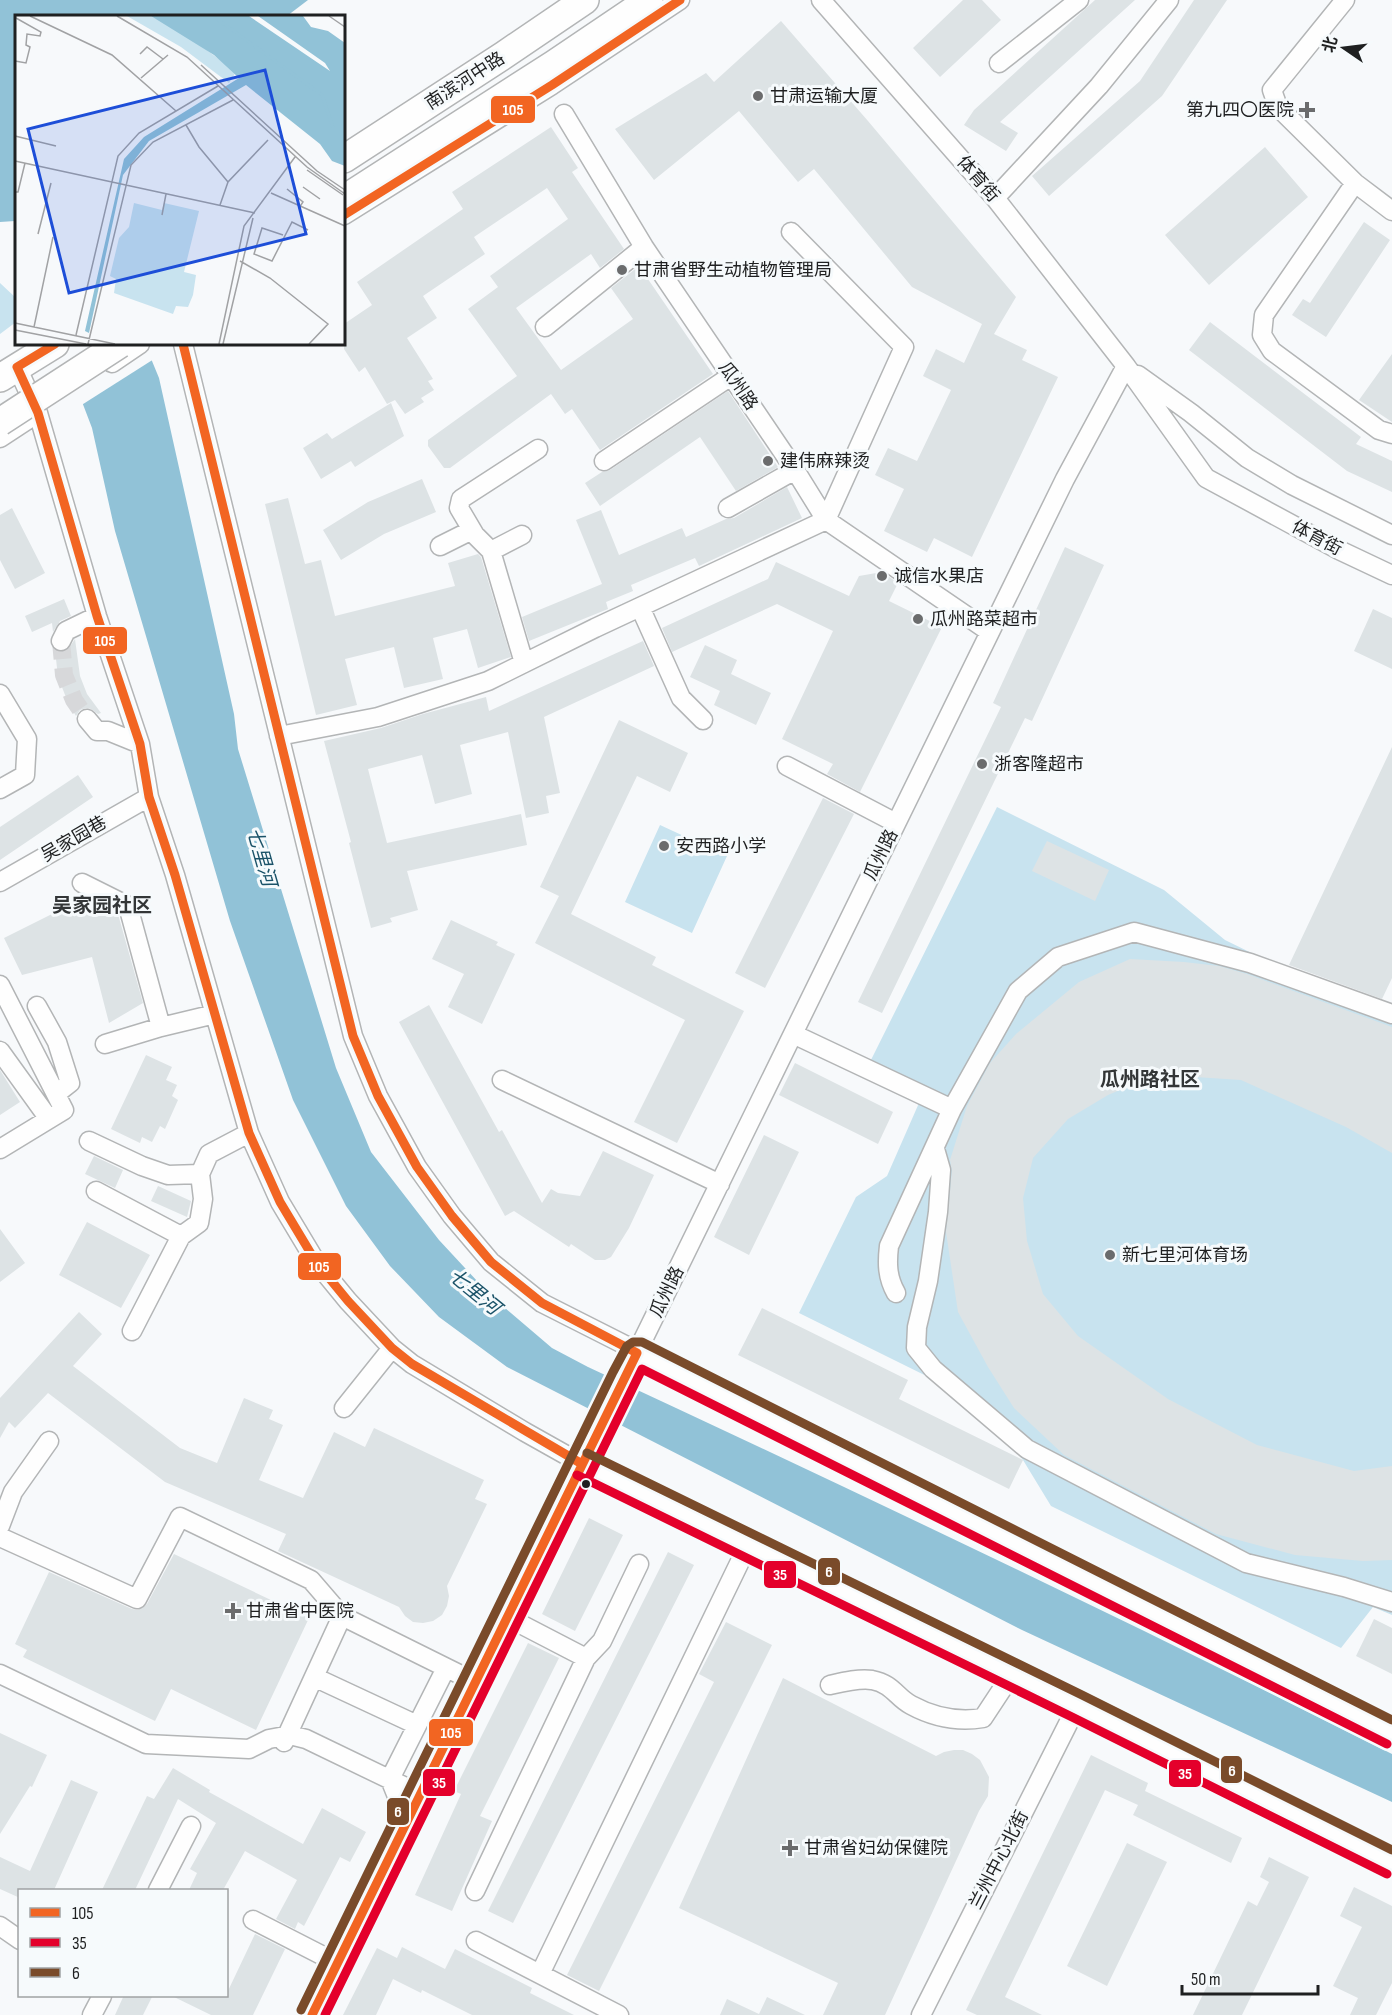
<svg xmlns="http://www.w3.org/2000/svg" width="1392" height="2015" font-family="'Sofia Sans Condensed','Noto Sans SC',sans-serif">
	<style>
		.green { fill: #c8e3ef }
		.water { fill: #91c2d7 }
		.pier { fill: #f7f9fb }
		.building { fill: #dde3e5 }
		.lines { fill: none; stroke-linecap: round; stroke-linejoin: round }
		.minor-tunnel { stroke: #d7d8da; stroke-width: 18; stroke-dasharray: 18 9; stroke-linecap: butt }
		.minor-casing { stroke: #b3b5b6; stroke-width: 21 }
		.highway-casing { stroke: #b3b5b6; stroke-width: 30 }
		.minor { stroke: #fefefe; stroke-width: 18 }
		.highway { stroke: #fefefe; stroke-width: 27 }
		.highway-bridge-casing { stroke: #b3b5b6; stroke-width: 30; stroke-linecap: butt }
		.highway-bridge { stroke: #fefefe; stroke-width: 27 }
		.bus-1-casing { stroke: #f6fafc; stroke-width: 14 }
		.bus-2-casing { stroke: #f6fafc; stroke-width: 14 }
		.bus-3-casing { stroke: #f6fafc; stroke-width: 14 }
		.bus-1 { stroke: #f26522; stroke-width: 9 }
		.bus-2 { stroke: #e4002b; stroke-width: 9 }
		.bus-3 { stroke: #7a4b2a; stroke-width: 9 }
		.poi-dot { fill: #6b6c6d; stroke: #f6fafc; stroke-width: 2 }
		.bus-dot { fill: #1f2021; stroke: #f6fafc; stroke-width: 2 }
		.labels { text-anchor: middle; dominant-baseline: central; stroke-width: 6; stroke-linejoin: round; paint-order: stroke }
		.street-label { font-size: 18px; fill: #1f2021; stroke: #f6fafc }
		.poi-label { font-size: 18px; fill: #1f2021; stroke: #f6fafc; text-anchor: start }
		.water-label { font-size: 20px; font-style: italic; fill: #1b5369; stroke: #f6fafc }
		.neighbourhood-label { font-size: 20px; font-weight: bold; fill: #333637; stroke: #f6fafc }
		.inset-river { fill: none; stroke: #91c2d7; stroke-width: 3 }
		.inset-road { fill: none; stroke: #a1a2a4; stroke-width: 1.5 }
		.view { fill: #1d4ed8; fill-opacity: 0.15; stroke: #1d4ed8; stroke-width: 3 }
		.inset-edge { fill: none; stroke: #1f2021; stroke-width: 3 }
		.line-badge { stroke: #f6fafc; stroke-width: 2 }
		.badge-label { font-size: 16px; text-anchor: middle; font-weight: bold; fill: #fff }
	</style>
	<rect width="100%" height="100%" fill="#f7f9fb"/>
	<path class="green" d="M0,283L16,298V322L0,334Z
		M997,807L1164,890L1225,940L1392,1022V1615L1373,1607L1341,1648L1051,1506L1023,1460L1000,1433L981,1403L799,1313L856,1197L887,1176L919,1103L863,1076Z
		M660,825L727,856L692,933L625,902Z"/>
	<path class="water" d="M0,0H308L287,16H16V226L15,221L0,222Z
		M60,344H145L159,378L234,714L238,749L336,1068L371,1152L439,1240L491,1296L552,1348L588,1367C857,1492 1126,1620 1392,1754V1802L1022,1630L507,1367L439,1317L390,1266L346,1206L293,1100L230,921L115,531L92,428Z"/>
	<path class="pier" d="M57,344H148L154,359L80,406Z"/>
	<path class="building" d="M963,0H982L1001,20L940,77L913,48Z
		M1095,0H1135L1000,122L1018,133L1006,151L964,125L974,110Z
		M1194,0H1227L1162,96L1049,196L1032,176L1140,81Z
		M781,21L868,121L1016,297L994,334L1027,350L1022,360L1058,377L972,557L934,538L927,552L884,531L904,489L875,475L888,448L917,461L951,390L923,376L936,349L964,363L982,324L912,287L814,169L798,182L739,111L654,180L615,129L706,73L714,82Z
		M551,127L578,168L572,172L624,249L600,268L591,254L516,308L561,370L633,319L611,288L639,266L713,374L600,450L572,409L565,414L551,394L450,468H444L428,446V440L517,376L468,309L498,287L490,276L568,219L547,188L474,237L485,254L423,296L437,318L407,338L433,379L428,381L434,390L421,398L424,402L405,414L395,400L387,404L365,367L359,372L344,349V324L372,305L357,282L463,209L452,192Z
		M1265,147L1308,197L1209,285L1165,235Z
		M1364,222L1390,240L1326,337L1292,315L1303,299L1310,303Z
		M1210,322L1361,437L1356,444L1392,461V492L1347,471L1189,350Z
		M1392,354V422L1359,400Z
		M728,391L778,467L736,491L700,437L600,506L585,483L602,472L610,470Z
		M391,403L404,436L355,467L351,461L321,479L303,448L327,433L332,439Z
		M422,479L436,512L384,534L341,560L323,530L368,502Z
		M787,487L802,518L699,566L695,558L631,585L633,591L606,602L608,609L529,641L522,617L602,584L576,520L601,510L619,555L682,528L686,537L726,519L734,518Z
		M288,498L305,564L321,560L335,616L455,586L448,563L478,554L481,557L511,657L478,668L467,629L433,638L443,679L404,688L394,647L345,659L357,705L316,715L265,504Z
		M12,508L45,573L15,589L0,560V515Z
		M1065,547L1104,565L1032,721L1025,718L882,1013L858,1002L1001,707L993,703Z
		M776,562L849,596L859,576L882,572L898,583L889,601L942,627L860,792L827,774L833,764L782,739L833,631L777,604L672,652L662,628L768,579Z
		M64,599L71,616L60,621L53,632L52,623L32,632L25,616Z
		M1373,609L1392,618V669L1354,651Z
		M75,639L80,676L87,694L101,713L98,714L91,709L86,708L80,710L76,716L69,705L58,677L55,650L61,652L67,651Z
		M643,641L654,666L544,717L560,793L546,796L549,813L526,818L508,732L460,745L472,794L435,804L422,755L368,769L387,843L521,814L527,845L407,871L418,910L390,918L392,922L371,928L349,843L351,842L324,741L381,728L423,714L486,697L489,711Z
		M705,645L737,660L731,674L771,693L756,725L714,705L720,691L690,677Z
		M619,720L688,753L670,792L637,776L571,914L656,957L652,965L744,1011L677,1143L634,1122L685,1020L535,943L559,896L540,887Z
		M1392,747V978L1382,999L1289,965Z
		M78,775L93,797L0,860V827Z
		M823,798L854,814L765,988L735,973Z
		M1047,841L1109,870L1095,901L1032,871Z
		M82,899L118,914L143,1003L109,1023L92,957L22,975L4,938Z
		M451,920L498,942L496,945L515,954L482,1024L448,1007L464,974L432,959Z
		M1130,959L1184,962L1219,966L1247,974L1392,1027V1153L1346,1127L1241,1080L1180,1076L1151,1077L1108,1095L1068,1119L1033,1158L1023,1198L1027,1241L1043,1294L1078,1336L1168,1399L1257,1445L1354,1471L1392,1466V1560L1363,1561L1295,1555L1216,1534L1064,1455L1014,1408L988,1367L958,1312L946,1232L952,1171L950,1160L967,1106L990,1063L1016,1034L1079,982Z
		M429,1005L499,1132L502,1130L542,1203L551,1189L558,1193L580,1196L603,1151L654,1175L629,1228L611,1257L605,1260H595L571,1244L569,1247L514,1211L505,1216L399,1022Z
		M146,1055L172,1067L166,1080L177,1085L172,1096L178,1100L165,1129L160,1126L152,1142L142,1137L140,1143L111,1129Z
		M795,1063L893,1112L878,1144L779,1095Z
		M0,1070L20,1102L0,1115Z
		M764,1135L799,1152L749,1255L714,1237Z
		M94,1156L123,1170L115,1188L85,1174Z
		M158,1186L191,1201L187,1217L151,1201Z
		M87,1222L150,1255L121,1308L59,1275Z
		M0,1229L25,1263L0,1282Z
		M762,1308L908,1380L899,1399L1023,1460L1009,1489L738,1355Z
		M79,1312L102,1334L73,1366L180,1448L217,1463L244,1398L273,1410L269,1419L283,1425L259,1480L303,1498L334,1432L365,1447L374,1428L484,1480L475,1499L487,1504L447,1586L449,1596L447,1606L442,1615L433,1621L423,1623L413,1622L405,1616L399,1607L278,1551L286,1534L165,1482L48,1393L15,1428L9,1422L0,1438V1398Z
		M589,1518L623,1535L575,1631L542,1614Z
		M668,1552L694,1565L513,1923L488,1911Z
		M174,1554L309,1618L256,1730L171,1689L155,1721L23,1657L27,1650L15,1644L49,1572L132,1609L138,1610L147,1604Z
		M1374,1619L1392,1628V1674L1356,1656Z
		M726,1622L772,1645L599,1991L567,1975L714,1682L699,1674Z
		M528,1643L559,1658L480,1816L492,1821L452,1911L415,1895L461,1794L454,1791Z
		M783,1678L936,1756L944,1752L954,1750H963L972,1754L980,1760L989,1777L988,1796L979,1811L885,2015H823L838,1983L679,1908Z
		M0,1733L47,1755L32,1787L30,1786L0,1834Z
		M1091,1755L1148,1783L1145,1791L1242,1838L1231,1863L1133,1815L1138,1805L1105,1790L1005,1997L1042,2015H977L966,2010Z
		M173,1768L210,1790L209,1792L303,1844L322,1808L366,1832L350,1862L340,1857L304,1926L298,1922L295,1929L276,1919L297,1880L245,1851L223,1890H189L197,1873L190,1869L216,1823L178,1799L135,1890H102L147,1796L154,1799Z
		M71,1780L98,1792L54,1890H20V1898L0,1889V1857L30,1871Z
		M1127,1843L1167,1862L1107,1986L1067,1966Z
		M1269,1857L1309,1877L1242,2015H1193L1248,1901L1257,1906L1269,1882L1260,1877Z
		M1354,1887L1392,1906V1983L1376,2015H1350L1358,1998L1333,1986L1362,1927L1340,1916Z
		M255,1934L285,1949L253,2015H211L170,1995H226Z
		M402,1947L445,1969L455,1949L532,1988L530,1993L574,2015H472L422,1990L421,1993L393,1979L376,2015H343L377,1948L397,1958Z
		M124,1995H153L143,2015H115Z
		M767,1997L805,2015H720L727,1999L759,2014Z"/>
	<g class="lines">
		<path class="minor-tunnel" d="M61,641L64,675L74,700L87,719"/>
		<defs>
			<path id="minor" d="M821,0L995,198L1126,366L1206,478L1339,550L1392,575
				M1345,0L1272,90L1278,107L1355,183L1392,211
				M999,63L1079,0
				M564,114L644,247L795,470L826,520L990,632
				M1355,183L1264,315L1262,335L1272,351L1379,430L1392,434
				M995,198L1099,86L1169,0
				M344,215L552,85L680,0
				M545,327L644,247
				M183,344L353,1036L378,1096L417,1167L452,1216L491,1262L542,1303L1392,1733
				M112,363L140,344
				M17,367L38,413L97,616L140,744L149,797L175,875L249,1133L280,1202L316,1262L348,1301L392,1348L412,1364L525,1432L582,1464L1077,1706L1392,1863
				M1138,375L1191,413L1247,458L1292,485L1392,535
				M0,438L32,417
				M604,461L731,376
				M728,508L795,470
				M440,546L472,530
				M491,551L522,535
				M640,607L681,698L703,720
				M61,641L66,631L97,616
				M524,663L491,551L475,535L459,508L461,499L538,449
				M0,694L27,739L25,775L0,789
				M87,719L97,731H108L140,744
				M279,736L378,717L488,681L595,628L826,520L904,347L791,232
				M787,766L896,823
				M0,882L149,797
				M82,883L128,906L161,1027L215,1014
				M0,985L64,1110L0,1149
				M37,1006L57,1042L70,1083L56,1094
				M793,1034L952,1109
				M105,1044L161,1027
				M0,1051L49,1119
				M502,1080L720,1184
				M89,1141L142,1166L168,1175L200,1174
				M935,1149L941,1170L938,1212L928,1281L917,1327L916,1348L933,1369L1027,1449L1246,1563L1344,1587L1392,1602
				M96,1191L181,1236
				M896,1293C887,1277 887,1263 889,1246L952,1109L1018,991L1058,957L1134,932L1250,963L1392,1014
				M132,1331L181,1236L199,1223L203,1199L200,1174L209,1154L249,1133
				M344,1408L392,1348
				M0,1526L13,1492L49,1441
				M0,1537L137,1599L180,1517L311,1580L342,1616L475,1682
				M586,1658L602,1641L639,1564
				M0,1674L146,1744L249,1749L269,1739L290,1735L306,1739L420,1794
				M314,1677L417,1725
				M830,1685C843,1682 859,1678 872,1680C893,1684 896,1697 911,1705C933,1717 958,1722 983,1718L1012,1674
				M284,1742L342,1616
				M407,1821L390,1779L446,1668
				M158,1890L191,1826
				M475,1891L586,1658L507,1617
				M253,1920L337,1963
				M0,1926L20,1940
				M476,1941L619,2015
				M540,1974L748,1545
				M92,2015L102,1996
				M312,2015L1065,479L1126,366
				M921,2015L1077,1706"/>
			<path id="highway" d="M344,159L504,55L585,0
				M344,199L554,64L649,0
				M0,378L55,344"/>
		</defs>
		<use href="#minor" class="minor-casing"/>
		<use href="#highway" class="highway-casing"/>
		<use href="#minor" class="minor"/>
		<use href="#highway" class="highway"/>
		<defs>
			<path id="highway-bridge" d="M0,422L120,344"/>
		</defs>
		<use href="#highway-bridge" class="highway-bridge-casing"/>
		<use href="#highway-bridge" class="highway-bridge"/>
		<defs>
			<path id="bus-1" d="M344,215L552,85L680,0
				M55,344L17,367L38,413L97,616L140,744L149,797L175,875L249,1133L280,1202L316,1262L348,1301L392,1348L412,1364L582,1464
				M183,344L353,1036L378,1096L417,1167L452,1216L491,1262L542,1303L637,1353L312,2015"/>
			<path id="bus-2" d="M577,1475L1072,1717L1387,1874
				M325,2015L642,1369L1387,1744"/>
			<path id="bus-3" d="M587,1453L1082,1695L1392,1850
				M301,2010L613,1372L627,1346L633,1342H642L1392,1720"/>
		</defs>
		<use href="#bus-1" class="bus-1-casing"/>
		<use href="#bus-2" class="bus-2-casing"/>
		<use href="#bus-3" class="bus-3-casing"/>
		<use href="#bus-1" class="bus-1"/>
		<use href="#bus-2" class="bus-2"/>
		<use href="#bus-3" class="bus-3"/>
	</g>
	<g class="poi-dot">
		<circle cx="758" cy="96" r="6"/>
		<path d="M1304 101h6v6h6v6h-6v6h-6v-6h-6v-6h6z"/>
		<circle cx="622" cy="270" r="6"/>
		<circle cx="768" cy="461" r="6"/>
		<circle cx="882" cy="576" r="6"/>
		<circle cx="918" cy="619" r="6"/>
		<circle cx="982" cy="764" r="6"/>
		<circle cx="664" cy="846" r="6"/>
		<circle cx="1110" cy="1255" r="6"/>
		<path d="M230 1602h6v6h6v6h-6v6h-6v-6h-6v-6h6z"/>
		<path d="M787 1839h6v6h6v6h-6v6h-6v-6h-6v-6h6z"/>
	</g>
	<circle class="bus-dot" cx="586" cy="1484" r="5"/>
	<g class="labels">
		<g class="street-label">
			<text transform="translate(465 81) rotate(-33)">南滨河中路</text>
			<text transform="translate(978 179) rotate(49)">体育街</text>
			<text transform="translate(738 386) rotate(56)">瓜州路</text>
			<text transform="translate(1317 538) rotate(28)">体育街</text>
			<text transform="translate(74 839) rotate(-30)">吴家园巷</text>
			<text transform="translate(881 855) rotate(-64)">瓜州路</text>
			<text transform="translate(667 1292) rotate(-64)">瓜州路</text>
			<text transform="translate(999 1860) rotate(-63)">兰州中心北街</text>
		</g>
		<g class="poi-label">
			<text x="770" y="96">甘肃运输大厦</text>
			<text x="1294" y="110" text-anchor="end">第九四〇医院</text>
			<text x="634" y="270">甘肃省野生动植物管理局</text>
			<text x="780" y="461">建伟麻辣烫</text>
			<text x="894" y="576">诚信水果店</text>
			<text x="930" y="619">瓜州路菜超市</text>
			<text x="994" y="764">浙客隆超市</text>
			<text x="676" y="846">安西路小学</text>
			<text x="1122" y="1255">新七里河体育场</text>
			<text x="246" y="1611">甘肃省中医院</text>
			<text x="804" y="1848">甘肃省妇幼保健院</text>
		</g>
		<g class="water-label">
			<text transform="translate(261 857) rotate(74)">七里河</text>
			<text transform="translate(474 1292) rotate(39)">七里河</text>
		</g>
		<g class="neighbourhood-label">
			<text x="102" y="906">吴家园社区</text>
			<text x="1150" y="1080">瓜州路社区</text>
		</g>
	</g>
	<g transform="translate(15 15)">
		<rect width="330" height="330" fill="#f7f9fb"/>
		<path d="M112,1H136L169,18L221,57L214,68L166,32ZM119,188L147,195L149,188L184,196L169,257L181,260L178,280L173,292L161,291L158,299L99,278L101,264L95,261L104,223L114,212Z" fill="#c8e3ef"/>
		<path d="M136,1H234L315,56L310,48L243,1H288L296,12L313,16L330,28V151L317,146L305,129L231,70L134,126L108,160L74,318L70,316L109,144L129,122L224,63L199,40Z" fill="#91c2d7"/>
		<path class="inset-river" d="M198,1L307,80L318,113V129H330"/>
		<path class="inset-road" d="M15,1L97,40L161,96M102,1L172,42L292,152L330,179M314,1L330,12M125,39L132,32L148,44M0,46L11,48L15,32L11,30L12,19L25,21L26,17L1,3M186,50L302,156L330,175M126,63L153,40M171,110L184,132L213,167M0,121L41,131M0,146L240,198M292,155L328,180M288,172L305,184M272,174L288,187L284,193M0,177H3L10,148M256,178L330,211M205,190L213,167L253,125M147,200L151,179M23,219L36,168M268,220L247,213L239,239L257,246L277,207L293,215M225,246L255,263L313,309L294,329M0,308L100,329M19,312L38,222M0,315L71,329M61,320L103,141L124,118L203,71M73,329L116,150L138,127L218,85M204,329L229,211L280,142M208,329L238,203"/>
		<path class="view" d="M250,55L291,219L54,278L13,114Z"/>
		<rect width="330" height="330" class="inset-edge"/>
	</g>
	<g class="line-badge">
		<rect x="490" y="95" width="46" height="29" rx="6" fill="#f26522"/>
		<rect x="82" y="626" width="46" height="29" rx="6" fill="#f26522"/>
		<rect x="297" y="1252" width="45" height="29" rx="6" fill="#f26522"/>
		<rect x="817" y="1557" width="24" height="29" rx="6" fill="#7a4b2a"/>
		<rect x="763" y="1560" width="34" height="29" rx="6" fill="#e4002b"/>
		<rect x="428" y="1718" width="46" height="29" rx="6" fill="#f26522"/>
		<rect x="1220" y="1755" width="23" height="29" rx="6" fill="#7a4b2a"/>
		<rect x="1168" y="1759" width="34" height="29" rx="6" fill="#e4002b"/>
		<rect x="422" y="1768" width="34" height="29" rx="6" fill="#e4002b"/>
		<rect x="386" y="1797" width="24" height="29" rx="6" fill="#7a4b2a"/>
	</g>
	<g class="badge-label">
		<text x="513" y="115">105</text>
		<text x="105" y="646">105</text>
		<text x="319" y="1272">105</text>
		<text x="829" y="1577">6</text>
		<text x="780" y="1580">35</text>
		<text x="451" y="1738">105</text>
		<text x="1232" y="1776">6</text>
		<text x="1185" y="1779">35</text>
		<text x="439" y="1788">35</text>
		<text x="398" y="1817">6</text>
	</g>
	<rect x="18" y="1889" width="210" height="108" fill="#f6fafc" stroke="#a0a3a4" stroke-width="1.5"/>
	<rect x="30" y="1908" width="30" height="9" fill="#f26522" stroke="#a0a3a4" stroke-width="1.5"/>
	<text x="72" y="1919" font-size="18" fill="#1f2021">105</text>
	<rect x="30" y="1938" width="30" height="9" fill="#e4002b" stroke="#a0a3a4" stroke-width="1.5"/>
	<text x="72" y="1949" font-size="18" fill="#1f2021">35</text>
	<rect x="30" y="1968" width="30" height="9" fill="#7a4b2a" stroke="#a0a3a4" stroke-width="1.5"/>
	<text x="72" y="1979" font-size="18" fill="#1f2021">6</text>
	<g transform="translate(1344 48) rotate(284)" stroke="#f6fafc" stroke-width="4.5" paint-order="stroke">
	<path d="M0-4.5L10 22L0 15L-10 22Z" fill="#1f2021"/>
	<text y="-9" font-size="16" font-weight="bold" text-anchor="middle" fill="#1f2021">北</text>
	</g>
	<path d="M1182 1985v9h136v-9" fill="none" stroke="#1f2021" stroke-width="3"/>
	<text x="1191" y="1985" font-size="18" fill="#1f2021" stroke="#f6fafc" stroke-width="4.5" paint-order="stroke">50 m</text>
</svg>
